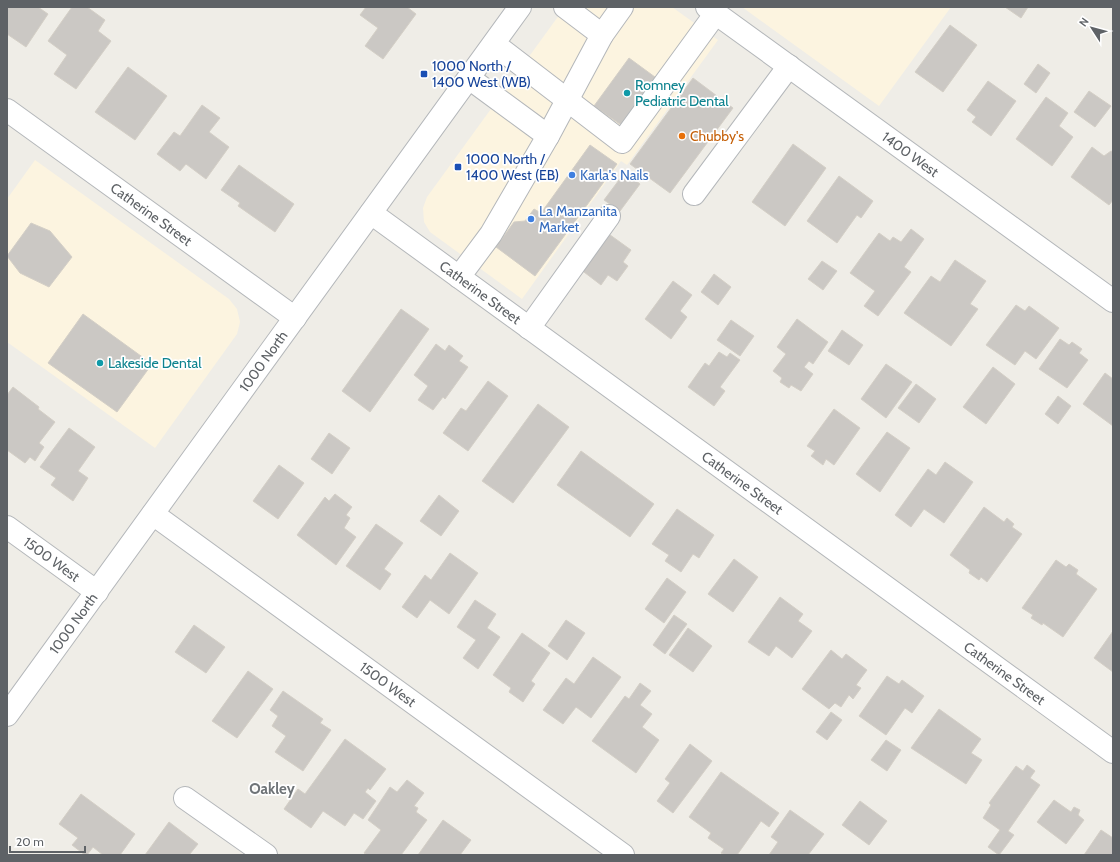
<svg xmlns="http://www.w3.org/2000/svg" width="1120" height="862" font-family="Cabin,sans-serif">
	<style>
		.commercial { fill: #fcf4e0 }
		.building { fill: #cbc8c4; stroke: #d4cfc6 }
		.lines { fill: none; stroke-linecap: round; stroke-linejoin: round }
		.minor-casing { stroke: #b4b7ba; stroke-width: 24 }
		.minor { stroke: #fff; stroke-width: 22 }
		.transit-dot { fill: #1a4fb4; stroke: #fff; stroke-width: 1.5 }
		.culture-dot { fill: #0f9aa8; stroke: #fff; stroke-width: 1.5 }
		.food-dot { fill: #e8710a; stroke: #fff; stroke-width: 1.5 }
		.shop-dot { fill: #3f7fe0; stroke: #fff; stroke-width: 1.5 }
		.labels { text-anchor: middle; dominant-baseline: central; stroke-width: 3.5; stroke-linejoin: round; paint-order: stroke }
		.transit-label { font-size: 14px; fill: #164399; stroke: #fff; text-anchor: start }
		.culture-label { font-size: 14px; fill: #0d838f; stroke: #fff; text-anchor: start }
		.food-label { font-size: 14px; fill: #c56008; stroke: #fff; text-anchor: start }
		.street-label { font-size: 14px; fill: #5e6266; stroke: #fff }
		.shop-label { font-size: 14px; fill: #366cbe; stroke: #fff; text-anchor: start }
		.neighbourhood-label { font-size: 15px; font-weight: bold; fill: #6f7478; stroke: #fff }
	</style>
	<rect width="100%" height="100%" fill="#efede7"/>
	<path class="commercial" d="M565,7H672L718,40L627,165L621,161L522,299L430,232L424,222L423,208L427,197Z
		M742,7H951L879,106Z
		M35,160L229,299L237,309L240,322L237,334L155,448L7,342V199Z"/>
	<path class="building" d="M7,7H38L48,14L26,47L7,34Z
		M72,7H87L105,20L98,31L111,41L76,89L54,74L67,55L48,41Z
		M366,7H407L416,14L383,59L365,46L378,28L360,15Z
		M1005,7H1028L1021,18Z
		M950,25L977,45L943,92L915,72Z
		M629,58L659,80L624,127L594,106Z
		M1038,64L1050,73L1036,93L1024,84Z
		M128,67L167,96L135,140L95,112Z
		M693,78L733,108L670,193L630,164Z
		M988,81L1016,101L991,136L972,122L976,117L967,110Z
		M1089,91L1111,106L1095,127L1074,112Z
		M1046,97L1068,113L1059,126L1073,137L1052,166L1016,139Z
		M202,105L220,118L209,132L229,147L206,179L186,164L180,171L157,154L174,132L180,136Z
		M793,144L826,168L785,226L752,202Z
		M590,145L617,164L535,276L496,247L514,222L525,221L534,209L541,213Z
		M1092,147L1104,156L1111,151L1113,152V200L1109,205L1071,177Z
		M239,165L294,204L275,232L238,206L240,203L221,190Z
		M625,172L640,184L620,211L604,200Z
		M839,176L873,201L861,218L857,215L837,243L807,221Z
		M31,223L50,231L72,257L49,287L20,273L7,256Z
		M911,229L924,239L904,267L911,272L878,316L864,306L875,291L850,273L879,233L890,241L893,237L901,242Z
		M606,232L631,250L623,262L628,266L617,281L608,275L601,285L580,269Z
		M955,260L986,281L970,304L978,309L951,346L904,313L931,276L940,282Z
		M822,261L837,271L823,290L808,279Z
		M714,274L731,287L718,305L701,292Z
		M673,281L692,295L680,311L687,317L671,339L645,319Z
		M1016,305L1025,311L1029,306L1059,328L1036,359L1025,351L1015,365L986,345Z
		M401,309L429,329L370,412L342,391Z
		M83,314L152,364L117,412L48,363Z
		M797,319L828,342L813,364L809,361L804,367L813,374L801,391L791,385L789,388L780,382L782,378L773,371L786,354L777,347Z
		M731,320L754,336L740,356L717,340Z
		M842,330L863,345L849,365L828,351Z
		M1060,339L1069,345L1072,342L1082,349L1079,353L1088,360L1067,388L1039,369Z
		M436,344L445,351L449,345L463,356L459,361L468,367L445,399L443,397L433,410L418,400L428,386L414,375Z
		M719,352L727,357L730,353L740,360L720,387L725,391L714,406L688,387L705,363L709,366Z
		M886,364L912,382L886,418L861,399Z
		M993,367L1015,384L986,424L963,407Z
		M1105,373L1113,379V426L1083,404Z
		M488,381L508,396L468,451L443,433L461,408L466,411Z
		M916,384L936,399L919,423L898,408Z
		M13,387L39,407L38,409L55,422L39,443L44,447L35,461L30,457L25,463L7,450V395Z
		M1058,396L1071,406L1058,424L1045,414Z
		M538,404L569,427L513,503L482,481Z
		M834,409L860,428L834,465L826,459L823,465L811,456L815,451L807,446Z
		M69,428L95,447L78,471L88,478L73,501L51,485L56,478L40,467Z
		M887,432L910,448L880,492L856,474Z
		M329,433L350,448L332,474L311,459Z
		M581,451L654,504L630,537L557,485Z
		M945,462L973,482L944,523L924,509L911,527L895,515L928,469L936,475Z
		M279,465L304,483L278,519L253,501Z
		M335,494L352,507L346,515L350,518L344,528L356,537L336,565L297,535L325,497L329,501Z
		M439,495L459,511L441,536L420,521Z
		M984,507L1004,522L1007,518L1014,524L1012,527L1022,534L987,582L981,577L979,580L969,573L970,570L950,555Z
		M677,509L714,535L699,558L693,554L681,572L665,561L669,555L652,544Z
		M376,524L403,543L384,569L391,574L380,590L346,566Z
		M450,553L478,573L449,614L430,600L417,618L402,607L425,575L431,580Z
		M734,559L758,577L733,612L708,594Z
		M1056,560L1066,567L1069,564L1078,570L1076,574L1097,589L1063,637L1043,623L1042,625L1031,618L1033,615L1022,608Z
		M667,578L686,592L664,623L645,609Z
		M780,597L803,614L798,621L812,631L792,658L776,646L769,656L748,642Z
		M475,600L496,614L487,628L500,637L478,669L463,658L476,640L457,627Z
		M674,615L687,624L665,654L653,645Z
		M566,620L585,633L567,660L548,646Z
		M194,625L225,647L206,673L175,652Z
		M688,628L712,646L693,672L669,655Z
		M1113,631V672L1094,658Z
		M522,633L550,653L531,681L535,684L523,702L509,692L511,688L493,675Z
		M831,650L842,659L846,654L867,670L856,685L861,688L853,699L849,695L841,707L835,703L829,709L802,689Z
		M593,657L621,677L591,718L576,707L563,724L543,710L566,678L574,684Z
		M248,671L273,689L237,738L212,721Z
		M887,676L899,684L902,680L924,696L912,713L905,708L886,735L859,716Z
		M640,683L651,691L640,705L652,714L642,727L659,740L636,773L592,741L625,696L629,699Z
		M283,691L323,719L320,723L331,730L303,771L275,752L286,736L272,726L278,716L270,710Z
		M939,709L981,739L971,753L982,760L966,784L911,748Z
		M831,712L842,720L827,740L816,732Z
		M345,739L386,769L370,790L368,788L365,792L376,801L363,819L354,813L345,826L323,811L311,828L284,809L298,789L305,794Z
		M886,740L901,750L887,771L871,760Z
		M690,744L712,761L673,813L657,801L670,783L665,779Z
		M1027,765L1035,771L1030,778L1040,785L1008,831L1014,835L999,855L988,847L1000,830L983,818L991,805L989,803L1016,766L1023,771Z
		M721,772L779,813L769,827L761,821L737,855H725L721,853L724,849L708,838L711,833L689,817Z
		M407,780L424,793L414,806L418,808L416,812L427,820L401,855H367L364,853L381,830L368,820L390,787L397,792Z
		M81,794L135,834L120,855H103L93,847L87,855H85L72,845L78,838L59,824Z
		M1054,800L1071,812L1074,807L1080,810L1078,815L1084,820L1066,844L1037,822Z
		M860,801L887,821L869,845L842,825Z
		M790,810L824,834L808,855H769L778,842L771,837Z
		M443,820L471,840L460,855H418Z
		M169,822L198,844L189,855H145Z
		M1101,830L1113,838V855H1084Z"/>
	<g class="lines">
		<defs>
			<g id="minor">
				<path id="s1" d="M707,7L1113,301"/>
				<path d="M602,35L622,7"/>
				<path d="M494,44L622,142L716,13"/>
				<path id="s2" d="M7,110L295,318"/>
				<path d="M548,136L602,35L565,7"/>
				<path d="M694,194L789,66"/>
				<path id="s3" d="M371,213L1113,752"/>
				<path d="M459,277L491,234L548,136L469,78"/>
				<path d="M529,328L609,216"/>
				<path id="s4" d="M153,514L623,855"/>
				<path id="s5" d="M7,527L97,592"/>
				<path id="s6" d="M7,715L520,7"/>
				<path d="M185,798L266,855"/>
			</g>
		</defs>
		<use href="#minor" class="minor-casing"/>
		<use href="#minor" class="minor"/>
	</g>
	<g class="transit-dot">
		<rect x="420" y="70" width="8" height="8" rx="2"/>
		<rect x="454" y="163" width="8" height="8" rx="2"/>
	</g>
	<g class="culture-dot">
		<circle cx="627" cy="93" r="4"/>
		<circle cx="100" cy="363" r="4"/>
	</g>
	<circle class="food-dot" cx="682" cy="136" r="4"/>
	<g class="shop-dot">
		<circle cx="572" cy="175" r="4"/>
		<circle cx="531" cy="219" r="4"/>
	</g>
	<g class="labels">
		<g class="transit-label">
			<text x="432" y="66">1000 North /<tspan x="432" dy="16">1400 West (WB)</tspan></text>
			<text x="466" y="159">1000 North /<tspan x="466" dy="16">1400 West (EB)</tspan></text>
		</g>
		<g class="culture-label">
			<text x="635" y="85">Romney<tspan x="635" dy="16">Pediatric Dental</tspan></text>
			<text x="108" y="363">Lakeside Dental</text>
		</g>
		<g class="food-label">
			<text x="690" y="136">Chubby's</text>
		</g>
		<g class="street-label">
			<text stroke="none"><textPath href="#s1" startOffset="251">1400 West</textPath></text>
			<text stroke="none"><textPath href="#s2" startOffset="178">Catherine Street</textPath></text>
			<text stroke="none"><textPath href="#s3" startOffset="135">Catherine Street</textPath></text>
			<text stroke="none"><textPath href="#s6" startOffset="437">1000 North</textPath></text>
			<text stroke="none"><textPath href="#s3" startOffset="459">Catherine Street</textPath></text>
			<text stroke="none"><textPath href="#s5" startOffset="55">1500 West</textPath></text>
			<text stroke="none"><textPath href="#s6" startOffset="113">1000 North</textPath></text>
			<text stroke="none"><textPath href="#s3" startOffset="783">Catherine Street</textPath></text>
			<text stroke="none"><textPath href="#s4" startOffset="290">1500 West</textPath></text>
		</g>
		<g class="shop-label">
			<text x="580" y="175">Karla's Nails</text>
			<text x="539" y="211">La Manzanita<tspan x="539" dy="16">Market</tspan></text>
		</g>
		<g class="neighbourhood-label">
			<text x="272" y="789">Oakley</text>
		</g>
	</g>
	<rect width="1120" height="862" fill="none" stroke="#5e6266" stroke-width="16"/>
	<g transform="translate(1092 28) rotate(306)" stroke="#ffffff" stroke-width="3" paint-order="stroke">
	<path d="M0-3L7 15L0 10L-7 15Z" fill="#5e6266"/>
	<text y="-6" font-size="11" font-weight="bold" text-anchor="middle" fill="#5e6266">N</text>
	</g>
	<path d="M10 846v6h75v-6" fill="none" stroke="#5e6266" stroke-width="2"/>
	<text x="16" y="846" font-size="12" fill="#5e6266" stroke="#ffffff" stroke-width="3" paint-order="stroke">20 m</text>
</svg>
